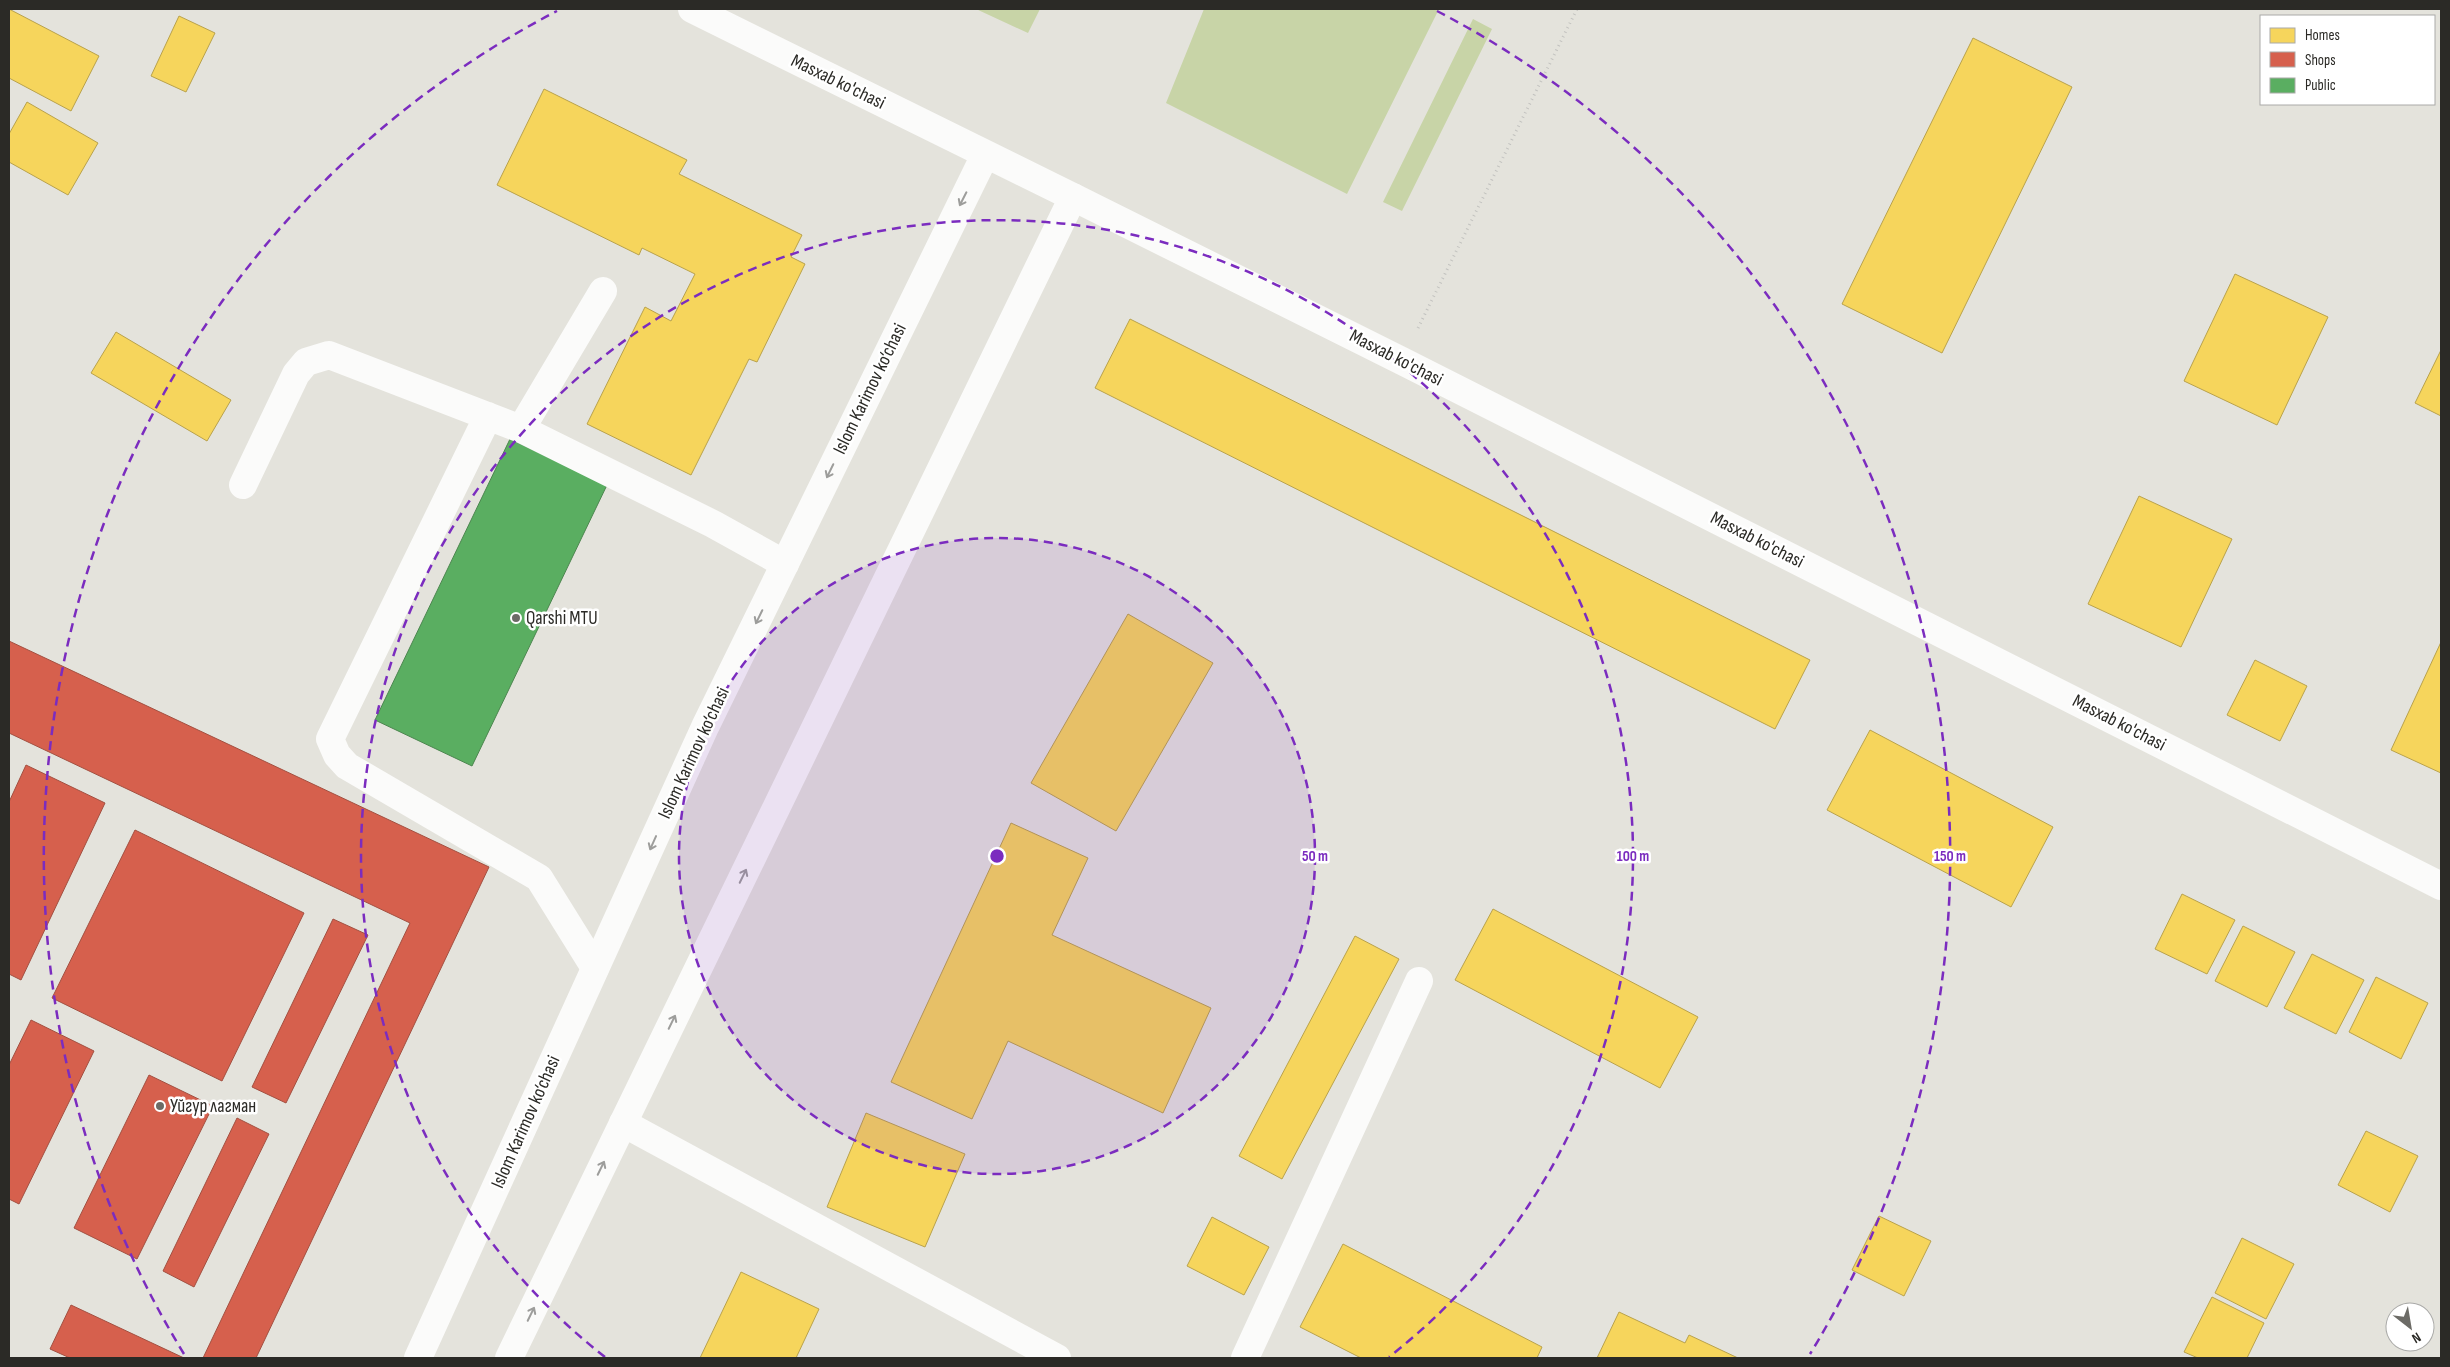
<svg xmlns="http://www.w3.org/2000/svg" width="2450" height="1367" font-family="'Sofia Sans Condensed',sans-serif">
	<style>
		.green { fill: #c8d4a7 }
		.homes { fill: #f6d55c; stroke: #b9a24c }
		.shops { fill: #d6604d; stroke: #a35041 }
		.public { fill: #5aae61; stroke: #4c864f }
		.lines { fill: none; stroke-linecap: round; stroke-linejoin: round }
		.path { stroke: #c2c2bf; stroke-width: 3; stroke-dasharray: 1 4; stroke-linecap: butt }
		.minor { stroke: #fbfbfa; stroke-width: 28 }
		.major { stroke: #fbfbfa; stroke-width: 28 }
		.oneway { stroke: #9d9d9b }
		.ring { fill: none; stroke: #7b2cbf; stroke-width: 2.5; stroke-dasharray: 9 6 }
		.poi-dot { fill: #6c6b66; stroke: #fff; stroke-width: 2 }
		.labels { text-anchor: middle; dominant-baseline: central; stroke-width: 5; stroke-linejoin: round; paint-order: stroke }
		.street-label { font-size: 19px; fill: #2b2a26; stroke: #fff }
		.poi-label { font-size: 19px; fill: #2b2a26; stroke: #fff; text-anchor: start }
		.centre { fill: #7b2cbf; stroke: #fff; stroke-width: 2.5 }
		.ring-label { font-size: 15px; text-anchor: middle; font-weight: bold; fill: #7b2cbf; stroke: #fff; stroke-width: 5; stroke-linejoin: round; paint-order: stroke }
	</style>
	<rect width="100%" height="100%" fill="#e4e3dc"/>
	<path class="green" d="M976,9H1040L1028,33Z
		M1204,9H1439L1347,194L1166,103Z
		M1473,19L1492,29L1402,211L1383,202Z"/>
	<path class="homes" d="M9,9L99,56L71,111L9,78Z
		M179,16L215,33L186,92L151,76Z
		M1973,38L2072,87L1942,353L1842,304Z
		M544,89L687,160L679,174L802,235L791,257L805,264L757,362L749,359L691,475L587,424L645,307L671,321L695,274L642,248L639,255L497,185Z
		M27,102L98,143L68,195L9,162V134Z
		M2235,274L2328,317L2277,425L2184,381Z
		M1130,319L1810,660L1775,729L1095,388Z
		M116,332L231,400L207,441L91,373Z
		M2441,350V416L2415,403Z
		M2139,496L2232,539L2181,647L2088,604Z
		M1128,614L1213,663L1116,831L1031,783Z
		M2441,642V773L2391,750Z
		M2255,660L2307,686L2280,741L2227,715Z
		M1870,730L2053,827L2011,907L1827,810Z
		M1011,823L1088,858L1052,935L1211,1008L1163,1113L1008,1041L972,1119L891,1082Z
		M2182,894L2235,920L2207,974L2155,949Z
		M1493,909L1698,1017L1660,1088L1455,980Z
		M2243,926L2295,952L2267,1007L2215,981Z
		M1355,936L1399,959L1282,1179L1239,1156Z
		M2312,954L2364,980L2336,1034L2284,1008Z
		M2376,977L2428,1003L2401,1059L2349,1032Z
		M866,1113L965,1154L925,1247L827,1207Z
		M2366,1131L2418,1156L2390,1212L2338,1185Z
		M1879,1216L1931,1241L1904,1296L1852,1270Z
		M1212,1217L1269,1247L1244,1295L1187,1266Z
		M2242,1238L2294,1264L2266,1319L2215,1293Z
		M1343,1244L1542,1347L1537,1358H1361L1300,1327Z
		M741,1272L819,1309L796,1358H700Z
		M2212,1297L2264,1323L2247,1358H2198L2184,1352Z
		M1619,1312L1685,1343L1689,1335L1738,1358H1597Z"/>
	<path class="shops" d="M9,641L489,867L256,1358H203L410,923L9,733Z
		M26,765L105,803L21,980L9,974V802Z
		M135,830L304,913L222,1081L52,998Z
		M333,919L368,935L286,1103L252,1087Z
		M31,1020L94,1051L19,1204L9,1199V1065Z
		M149,1075L213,1106L137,1259L74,1228Z
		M237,1118L269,1134L194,1287L163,1271Z
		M71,1305L184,1358H70L50,1349Z"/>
	<path class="public" d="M510,439L607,485L472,766L375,720Z"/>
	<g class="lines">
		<path class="path" d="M1418,328L1577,9"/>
		<path class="minor" d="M1073,197L1402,361L2441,886
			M488,416L330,739L337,755L347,766L539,878L595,968
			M521,429L603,291
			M243,485L296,374L306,362L329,355L521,429L713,524L785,564
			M623,1123L1057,1358
			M1245,1358L1419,981"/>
		<path class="major" d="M418,1358L705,727L985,155
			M509,1358L1073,197L692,9"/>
	</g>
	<defs><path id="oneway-shaft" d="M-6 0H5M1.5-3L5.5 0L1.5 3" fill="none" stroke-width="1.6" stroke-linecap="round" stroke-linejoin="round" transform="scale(1.25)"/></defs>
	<g class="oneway">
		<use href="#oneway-shaft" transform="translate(963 199) rotate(117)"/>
		<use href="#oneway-shaft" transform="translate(830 471) rotate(116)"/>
		<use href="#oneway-shaft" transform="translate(759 617) rotate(116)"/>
		<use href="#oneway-shaft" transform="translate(653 843) rotate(114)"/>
		<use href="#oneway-shaft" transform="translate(743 876) rotate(-64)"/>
		<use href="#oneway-shaft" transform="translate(672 1022) rotate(-64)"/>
		<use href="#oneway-shaft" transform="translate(601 1168) rotate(-64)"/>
		<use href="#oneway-shaft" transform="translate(531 1314) rotate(-64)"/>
	</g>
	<circle cx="997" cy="856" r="318" fill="#7b2cbf" fill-opacity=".12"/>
	<g class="ring">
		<circle cx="997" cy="856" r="318"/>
		<path d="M605 1357A636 636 0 1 1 1389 1357"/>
		<path d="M184 1354A953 953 0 0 1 557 11M1437 11A953 953 0 0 1 1810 1354"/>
	</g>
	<g class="poi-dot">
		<circle cx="516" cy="618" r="5"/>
		<circle cx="160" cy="1106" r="5"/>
	</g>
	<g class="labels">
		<g class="street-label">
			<text transform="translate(838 82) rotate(26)">Masxab ko'chasi</text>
			<text transform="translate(1396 358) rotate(27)">Masxab ko'chasi</text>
			<text transform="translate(870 389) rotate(-64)">Islom Karimov ko‘chasi</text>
			<text transform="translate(1757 540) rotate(27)">Masxab ko'chasi</text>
			<text transform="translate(2119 723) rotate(27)">Masxab ko'chasi</text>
			<text transform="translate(694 753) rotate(-65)">Islom Karimov ko‘chasi</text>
			<text transform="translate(526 1122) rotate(-66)">Islom Karimov ko‘chasi</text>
		</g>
		<g class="poi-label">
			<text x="526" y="618">Qarshi MTU</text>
			<text x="170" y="1106">Уйгур лагман</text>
		</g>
	</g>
	<circle cx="997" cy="856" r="8" class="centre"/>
	<g class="ring-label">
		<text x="1315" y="861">50 m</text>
		<text x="1633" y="861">100 m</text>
		<text x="1950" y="861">150 m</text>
	</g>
	<rect width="2450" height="1367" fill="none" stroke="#2b2a26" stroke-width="20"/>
	<rect x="2260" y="15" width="175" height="90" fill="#ffffff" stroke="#aaaaa8"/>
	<rect x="2270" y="28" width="25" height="15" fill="#f6d55c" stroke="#aaaaa8"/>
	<text x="2305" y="40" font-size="15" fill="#2b2a26">Homes</text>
	<rect x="2270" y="52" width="25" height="15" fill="#d6604d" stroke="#aaaaa8"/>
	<text x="2305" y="65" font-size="15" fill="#2b2a26">Shops</text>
	<rect x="2270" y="78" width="25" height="15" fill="#5aae61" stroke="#aaaaa8"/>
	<text x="2305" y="90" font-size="15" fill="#2b2a26">Public</text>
	<g transform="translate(2410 1327) rotate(149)"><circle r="24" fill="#ffffff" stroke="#aaaaa8"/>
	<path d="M0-4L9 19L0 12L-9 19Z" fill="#6c6b66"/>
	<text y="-8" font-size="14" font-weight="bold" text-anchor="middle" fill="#2b2a26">N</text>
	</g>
</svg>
